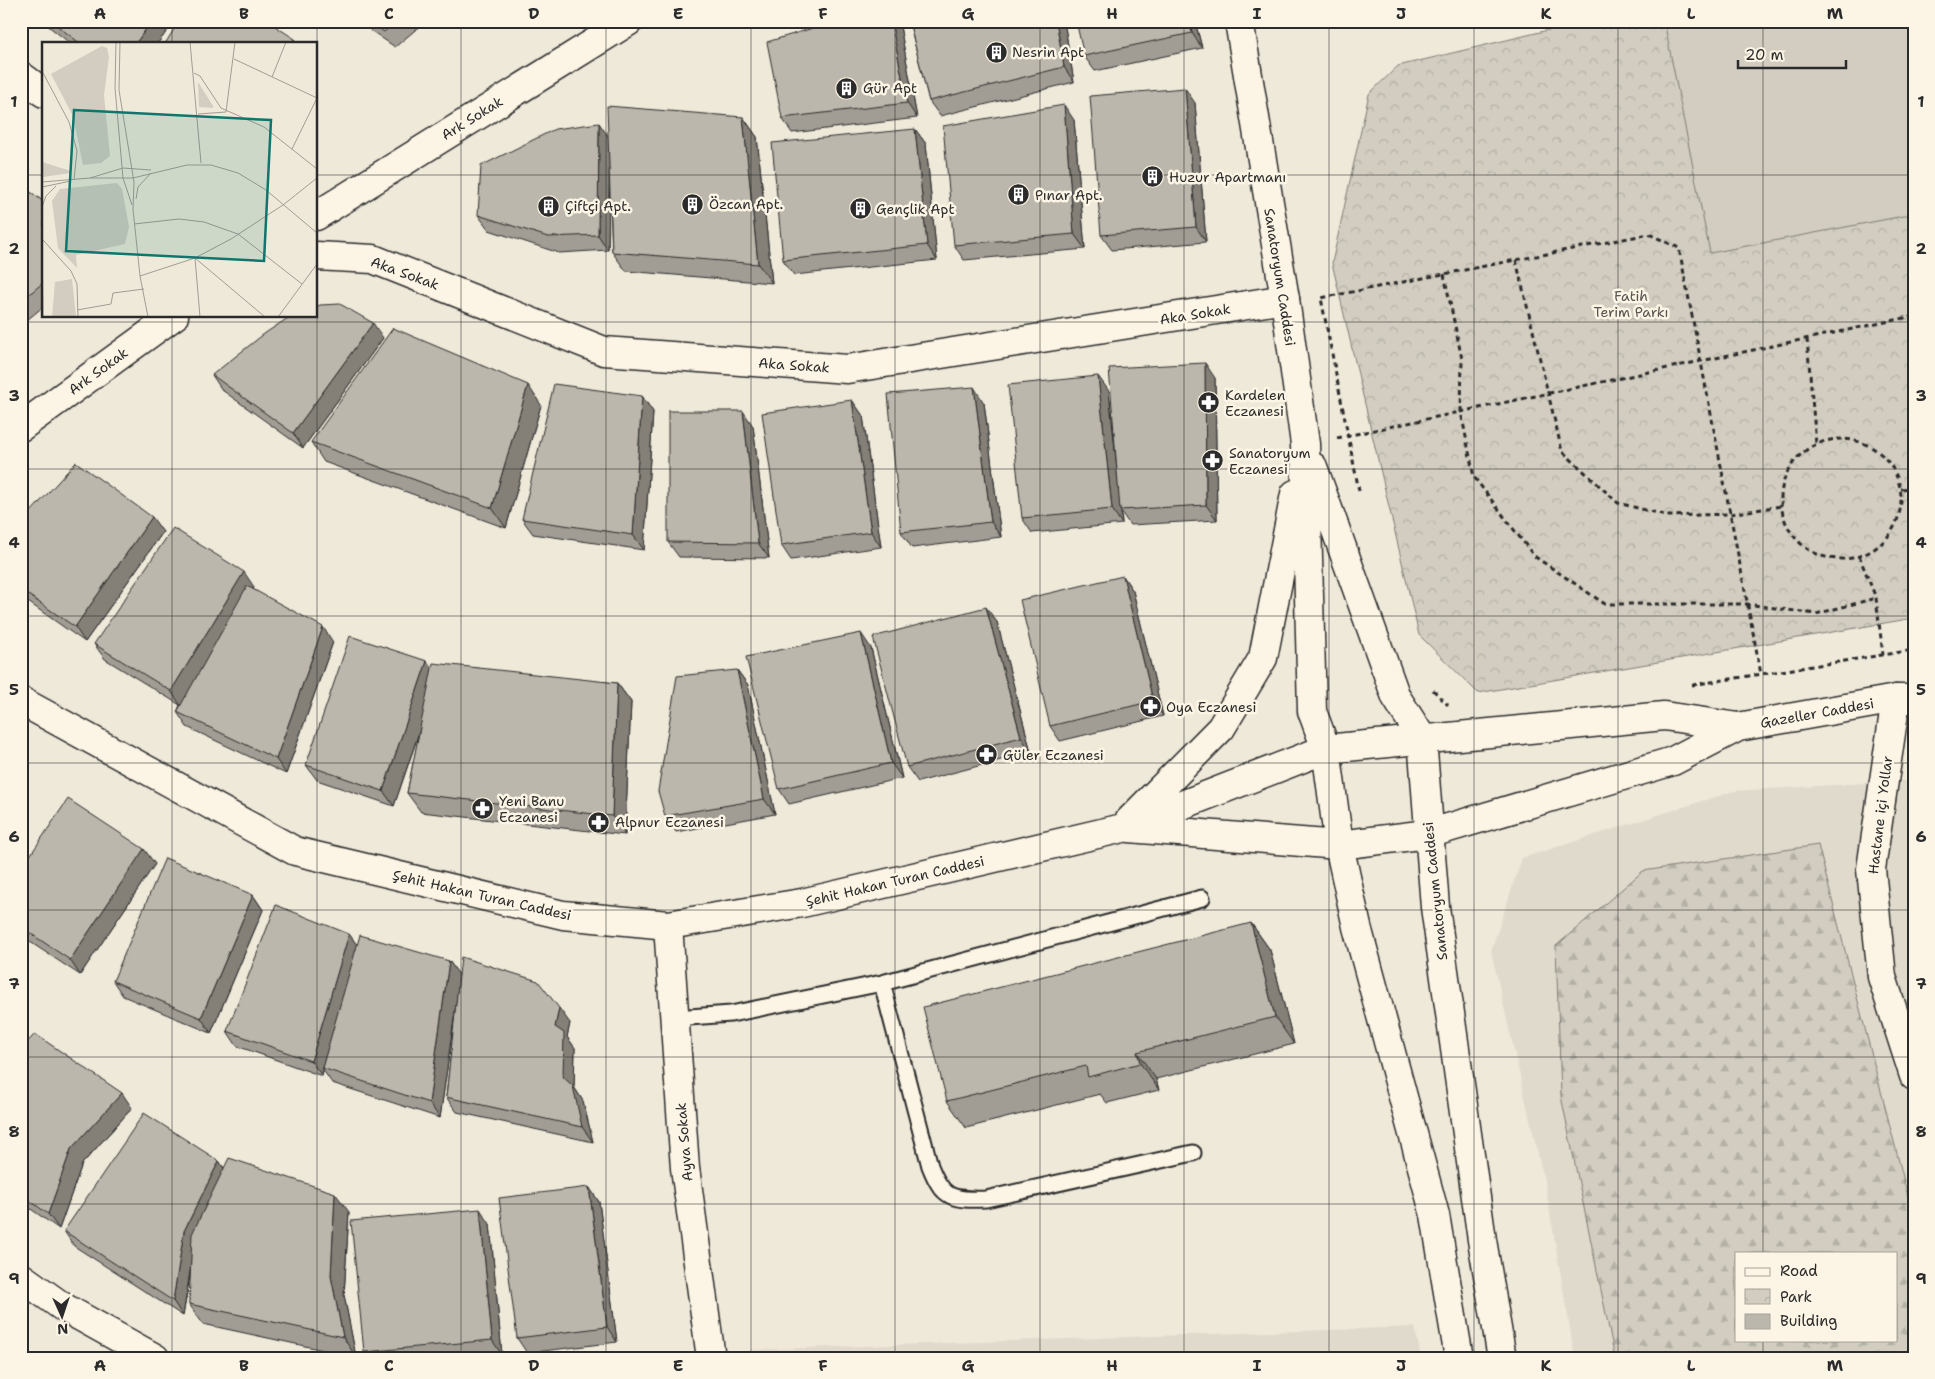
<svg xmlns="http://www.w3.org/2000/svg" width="1935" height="1379" font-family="'Shantell Sans',sans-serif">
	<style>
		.built { fill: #e0dacc; fill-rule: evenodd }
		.forest { fill: url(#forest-firs); stroke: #7e7c76; fill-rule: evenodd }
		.park { fill: url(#park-crowns); stroke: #7e7c76 }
		.pitch { fill: #d2cdc0; stroke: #7e7c76 }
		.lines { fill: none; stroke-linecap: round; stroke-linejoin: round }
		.lane-casing { stroke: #2b2b2b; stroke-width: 19 }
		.street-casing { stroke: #2b2b2b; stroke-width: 31 }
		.secondary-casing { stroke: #2b2b2b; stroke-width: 31 }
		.path { stroke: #2b2b2b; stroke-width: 3; stroke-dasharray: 5 4; stroke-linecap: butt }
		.lane { stroke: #fcf5e5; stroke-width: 15 }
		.street { stroke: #fcf5e5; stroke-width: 28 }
		.secondary { stroke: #fcf5e5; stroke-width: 28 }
		.wall { fill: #a29d94; stroke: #2b2b2b }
		.shaded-wall { fill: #848078; stroke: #2b2b2b }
		.building { fill: #bcb7ac; stroke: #2b2b2b }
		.grid { fill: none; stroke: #2b2b2b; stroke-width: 1; stroke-opacity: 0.55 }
		.labels { text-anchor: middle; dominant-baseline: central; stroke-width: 5; stroke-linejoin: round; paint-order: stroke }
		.poi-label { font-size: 14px; fill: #2b2b2b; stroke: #fcf5e5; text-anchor: start }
		.street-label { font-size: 14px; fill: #2b2b2b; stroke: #fcf5e5 }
		.park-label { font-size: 14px; fill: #555450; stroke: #fcf5e5 }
		.inset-road { fill: none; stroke: #a19d94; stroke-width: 1 }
		.view { fill: #0f766e; fill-opacity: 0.15; stroke: #0f766e; stroke-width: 2.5 }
		.inset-edge { fill: none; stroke: #2b2b2b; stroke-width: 2.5 }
		.neatline { fill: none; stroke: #2b2b2b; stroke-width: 2 }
		.grid-label { font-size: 16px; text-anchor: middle; font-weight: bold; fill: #2b2b2b }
	</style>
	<defs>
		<pattern id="forest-firs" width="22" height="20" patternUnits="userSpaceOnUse" patternTransform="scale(1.25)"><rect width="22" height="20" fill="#d2cdc0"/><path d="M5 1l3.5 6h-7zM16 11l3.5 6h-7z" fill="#b4b0a5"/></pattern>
		<pattern id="park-crowns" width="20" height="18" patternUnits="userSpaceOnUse" patternTransform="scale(1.25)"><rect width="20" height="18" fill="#d2cdc0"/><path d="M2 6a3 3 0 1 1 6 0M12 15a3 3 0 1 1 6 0" fill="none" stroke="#b4b0a5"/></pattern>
	</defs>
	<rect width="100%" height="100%" fill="#efe9da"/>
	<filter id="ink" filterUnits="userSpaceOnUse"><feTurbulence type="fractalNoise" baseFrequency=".02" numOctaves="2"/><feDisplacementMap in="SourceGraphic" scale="10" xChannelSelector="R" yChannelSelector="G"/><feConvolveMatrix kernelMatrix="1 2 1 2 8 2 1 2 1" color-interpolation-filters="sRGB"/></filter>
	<g filter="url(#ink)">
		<path class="built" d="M1914,780V1358H1575L1545,1184L1491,951L1522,858L1734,791ZM1736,1253H1896V1340H1736Z
			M1415,1327L1421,1358H750L749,1350Z"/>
		<path class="forest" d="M1818,845L1914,1220V1358H1615L1561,1096L1556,946L1643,871ZM1736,1253H1896V1340H1736Z"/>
		<path class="park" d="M1586,21H1914V618L1478,693L1419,635L1332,263L1369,94L1398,66Z"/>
		<path class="pitch" d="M1664,21H1914V214L1710,253Z"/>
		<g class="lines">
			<defs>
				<path id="lane" d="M882,983L930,1166C943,1199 952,1200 986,1199L1193,1153
					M675,1018L731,1014L882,983L1202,898"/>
				<path id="street" d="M21,76L44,93
					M316,216L629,21
					M316,256L373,259L604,351L847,369L1285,299
					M21,427L174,316
					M1896,699L1871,869L1882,977L1914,1076
					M668,925L685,1168L711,1358
					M21,1277L63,1307L155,1358"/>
				<path id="secondary" d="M1239,21L1285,299L1305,444L1312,711L1326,749L1339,845L1357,927L1435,1215L1459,1358
					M1313,467L1396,697L1422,738L1435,907L1482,1240L1502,1358
					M21,701L295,851L563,915L668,925L802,903L1123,828L1326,749L1664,716L1738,727
					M1129,821L1221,728L1263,658L1295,494
					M1129,828L1339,845L1428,834L1673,761L1738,727L1896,699H1914"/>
			</defs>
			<use href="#lane" class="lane-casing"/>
			<use href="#street" class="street-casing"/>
			<use href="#secondary" class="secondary-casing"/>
			<path class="path" d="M1516,260L1562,451L1618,503L1669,516L1730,514L1781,506
				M1444,274L1462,359L1461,412L1474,477L1534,556L1605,604H1747L1816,614L1876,598
				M1807,339L1816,445
				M1337,438L1914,316
				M1781 499a60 60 0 1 1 120 0a60 60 0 1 1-120 0Z
				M1901,489L1914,488
				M1359,491L1321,298L1649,234L1679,248L1761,674
				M1859,556L1876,598L1883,655
				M1692,685L1914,650
				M1433,690L1448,705"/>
			<use href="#lane" class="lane"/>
			<use href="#street" class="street"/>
			<use href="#secondary" class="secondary"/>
		</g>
		<path class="wall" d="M44,21H175L157,44H71L47,25Z
			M357,21H426L395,47Z
			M836,21H899L917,118L792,133L782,118Z
			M909,21H1064L1074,82L940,116L929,101Z
			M1195,21L1202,48L1095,71L1084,56Z
			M1195,103L1206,242L1112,250L1101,235Z
			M743,117L757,137L772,283L626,271L612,252L609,180L608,250L559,253L489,230L478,215L608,135Z
			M1074,120L1085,249L964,260L954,245Z
			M915,129L926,144L937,260L794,275L783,260Z
			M21,185L44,202V306L21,325Z
			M383,338L303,448L222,390L212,375Z
			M1215,378L1217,520L1130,525L1121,512L1122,524L1032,533L1022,518L1109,391L1117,468Z
			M642,396L653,412L644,550L533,534L522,519Z
			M852,400L863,416L881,547L791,560L781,545Z
			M984,403L1001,537L912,548L901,532Z
			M541,405L506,528L324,462L311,442Z
			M753,426L769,558L679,557L668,542Z
			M21,523L163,532L85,642L21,597Z
			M1123,576L1133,591L1163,716L1060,741L1050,726Z
			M254,587L253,589L333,642L286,774L187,727L177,712L180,705L105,659L94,644Z
			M997,622L1031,752L918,782L907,767Z
			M871,648L902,778L789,804L779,789Z
			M432,668L617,683L631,702L625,835L421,812L407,793L420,730L394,806L317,780L306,765Z
			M737,670L748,685L775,814L676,832L665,816Z
			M155,864L80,975L21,936V869Z
			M253,895L263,910L211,1033L123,996L113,981Z
			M1251,923L1270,950L1294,1044L1156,1079L1159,1090L1107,1103L1100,1094L966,1128L947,1101Z
			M349,934L357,945L449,961L459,976L570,1023L567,1037L575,1048L574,1087L583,1101L593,1142L457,1112L446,1097L458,989L440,1118L332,1083L323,1070L322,1076L237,1046L227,1031Z
			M21,1034L25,1039L21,1042Z
			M21,1049L132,1108L82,1164L59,1229L21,1202Z
			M219,1161L224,1168L349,1212L344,1295L356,1357L203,1324L189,1304L191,1270L183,1316L74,1246L64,1231Z
			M589,1187L599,1202L617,1342L527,1353L517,1338Z
			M490,1224L502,1355L469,1358H368L364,1352Z"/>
		<path class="shaded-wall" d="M152,21H175L157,44H135Z
			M891,21H899L917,118L907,103Z
			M1056,21H1064L1074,82L1064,67Z
			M1189,21H1195L1202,48L1192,33Z
			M295,39L299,44H292Z
			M1185,88L1195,103L1206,242L1196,227Z
			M1064,105L1074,120L1085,249L1074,234Z
			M743,117L757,137L772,283L758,264Z
			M599,123L610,139L608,250L598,235Z
			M915,129L926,144L937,260L927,245Z
			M373,323L383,338L303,448L293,433Z
			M1205,363L1215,378L1217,520L1206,505Z
			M1098,376L1109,391L1121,510H1120L1121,512L1122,524L1112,509Z
			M528,385L541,405L506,528L492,508Z
			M974,387L984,403L1001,537L991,522Z
			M642,396L653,412L644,550L633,535Z
			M852,400L863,416L881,547L871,532Z
			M743,411L753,426L769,558L758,543Z
			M152,517L163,532L85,642L75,627Z
			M244,572L254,587L181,706L171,691Z
			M1123,576L1133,591L1163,716L1153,701Z
			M986,607L997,622L1031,752L1021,737Z
			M323,627L333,642L286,774L276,759Z
			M861,633L871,648L902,778L891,763Z
			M427,661L438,676L394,806L383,791Z
			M737,670L748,685L775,814L764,799Z
			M617,683L631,702L625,835L612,816Z
			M144,849L155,864L80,975L70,960Z
			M253,895L263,910L211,1033L201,1018Z
			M1251,923L1270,950L1294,1044L1275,1017Z
			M349,934L360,949L322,1068L323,1070L322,1076L311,1061Z
			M449,961L460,976L440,1118L429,1103Z
			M559,1008L570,1023L567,1037L575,1048L574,1087L583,1101L593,1142L582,1127L563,1077L555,1027Z
			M1137,1052L1156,1079L1159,1090L1140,1063Z
			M122,1093L132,1108L82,1164L59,1229L48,1214L71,1149Z
			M219,1161L229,1176L194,1246L183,1316L173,1301L184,1231Z
			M589,1187L599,1202L617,1342L607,1327Z
			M335,1193L349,1212L344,1295L356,1357L343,1337L331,1276Z
			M480,1209L490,1224L502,1355L492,1340Z"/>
		<path class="building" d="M51,21H152L135,44H81Z
			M179,21H267L295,39L292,44H165Z
			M369,21H397L384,32Z
			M836,21H891L907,103L782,118L767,42Z
			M909,21H1056L1064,67L929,101Z
			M1076,21H1189L1192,33L1084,56Z
			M1185,88L1196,227L1101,235L1090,96Z
			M1064,105L1074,234L954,245L943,126Z
			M607,106L743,117L758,264L612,252Z
			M599,123L598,235L548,237L478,215L481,166L555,129Z
			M915,129L927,245L783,260L772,143Z
			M21,185L44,202V282L21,301Z
			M340,304L373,323L293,433L212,375L264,334L291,316H316V307L320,305Z
			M393,328L528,385L492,508L311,442Z
			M1205,363L1206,505L1120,510L1109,368Z
			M1098,376L1112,509L1022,518L1008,385Z
			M554,384L642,396L633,535L522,519Z
			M974,387L991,522L901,532L888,394Z
			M852,400L871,532L781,545L762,413Z
			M668,411H743L758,543L668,542Z
			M76,462L152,517L75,627L21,590V523Z
			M173,528L244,572L171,691L94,644Z
			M1123,576L1153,701L1050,726L1020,600Z
			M247,586L323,627L276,759L177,712Z
			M986,607L1021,737L907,767L873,637Z
			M861,633L891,763L779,789L746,657Z
			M350,636L427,661L383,791L306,765Z
			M433,663L617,683L612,816L407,793Z
			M737,670L764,799L665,816L658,791L677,676Z
			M68,799L144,849L70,960L21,927V869Z
			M165,858L253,895L201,1018L113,981Z
			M276,905L349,934L311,1061L227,1031Z
			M1251,923L1275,1017L1137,1052L1140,1063L1088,1077L1086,1066L947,1101L923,1007Z
			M360,935L449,961L429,1103L322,1068Z
			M461,957L538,981L559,1008L555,1027L564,1033L563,1077L573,1086L582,1127L446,1097Z
			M35,1034L122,1093L71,1149L48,1214L21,1194V1049Z
			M144,1113L219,1161L184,1231L173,1301L64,1231Z
			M229,1158L335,1193L331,1276L343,1337L189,1304L192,1234Z
			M589,1187L607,1327L517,1338L499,1198Z
			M480,1209L492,1340L364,1352L351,1221Z"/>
	</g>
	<path class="grid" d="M172,21V44M317,21V1358M461,21V1358M606,21V1358M751,21V1358M895,21V1358M1040,21V1358M1184,21V1358M1329,21V1358M1474,21V1358M1618,21V1358M1763,21V1253M21,175H44M316,175H1914M172,316V1358M21,322H1914M21,469H1914M21,616H1914M21,763H1914M21,910H1914M21,1057H1914M21,1204H1914M1763,1340V1358"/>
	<defs>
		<symbol id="building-disc" viewBox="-11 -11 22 22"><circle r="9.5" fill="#2b2b2b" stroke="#fcf5e5"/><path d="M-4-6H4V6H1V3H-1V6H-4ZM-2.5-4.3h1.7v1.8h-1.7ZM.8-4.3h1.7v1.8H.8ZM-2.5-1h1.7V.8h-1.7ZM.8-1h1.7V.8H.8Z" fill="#fff"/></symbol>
		<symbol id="pharmacy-disc" viewBox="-11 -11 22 22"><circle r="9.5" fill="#2b2b2b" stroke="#fcf5e5"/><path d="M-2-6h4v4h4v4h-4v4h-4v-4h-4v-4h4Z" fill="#fff"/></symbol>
	</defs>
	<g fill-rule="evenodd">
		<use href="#building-disc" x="984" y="40" width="25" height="25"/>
		<use href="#building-disc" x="834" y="76" width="25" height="25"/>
		<use href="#building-disc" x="1140" y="164" width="25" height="25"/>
		<use href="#building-disc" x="1006" y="182" width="25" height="25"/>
		<use href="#building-disc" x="680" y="192" width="25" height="25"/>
		<use href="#building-disc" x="536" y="194" width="25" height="25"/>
		<use href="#building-disc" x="848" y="196" width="25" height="25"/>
		<use href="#pharmacy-disc" x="1196" y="390" width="25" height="25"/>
		<use href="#pharmacy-disc" x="1200" y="448" width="25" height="25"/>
		<use href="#pharmacy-disc" x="1138" y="694" width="25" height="25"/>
		<use href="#pharmacy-disc" x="974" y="742" width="25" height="25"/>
		<use href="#pharmacy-disc" x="470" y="796" width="25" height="25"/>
		<use href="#pharmacy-disc" x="586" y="810" width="25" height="25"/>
	</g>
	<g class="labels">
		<g class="poi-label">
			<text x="1012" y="52">Nesrin Apt</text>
			<text x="863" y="88">Gür Apt</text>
			<text x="1169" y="177">Huzur Apartmanı</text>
			<text x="1035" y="195">Pınar Apt.</text>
			<text x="709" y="204">Özcan Apt.</text>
			<text x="565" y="206">Çiftçi Apt.</text>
			<text x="876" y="209">Gençlik Apt</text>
			<text x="1225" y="395">Kardelen<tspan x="1225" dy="16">Eczanesi</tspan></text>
			<text x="1229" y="453">Sanatoryum<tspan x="1229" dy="16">Eczanesi</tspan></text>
			<text x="1166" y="707">Oya Eczanesi</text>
			<text x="1003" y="755">Güler Eczanesi</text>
			<text x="499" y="801">Yeni Banu<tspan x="499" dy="16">Eczanesi</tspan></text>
			<text x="615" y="822">Alpnur Eczanesi</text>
		</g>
		<g class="street-label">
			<text transform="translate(472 118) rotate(-32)">Ark Sokak</text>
			<text transform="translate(405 273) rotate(20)">Aka Sokak</text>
			<text transform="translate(1280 277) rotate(81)">Sanatoryum Caddesi</text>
			<text transform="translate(1195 314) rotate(-9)">Aka Sokak</text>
			<text transform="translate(794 365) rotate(4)">Aka Sokak</text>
			<text transform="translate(98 371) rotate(-36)">Ark Sokak</text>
			<text transform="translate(1817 713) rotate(-10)">Gazeller Caddesi</text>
			<text transform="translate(1880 815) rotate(-83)">Hastane içi Yollar</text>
			<text transform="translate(895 881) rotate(-13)">Şehit Hakan Turan Caddesi</text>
			<text transform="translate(1435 891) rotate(-96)">Sanatoryum Caddesi</text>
			<text transform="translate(482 895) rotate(13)">Şehit Hakan Turan Caddesi</text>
			<text transform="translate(684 1142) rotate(-95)">Ayva Sokak</text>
		</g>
		<g class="park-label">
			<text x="1631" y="296">Fatih<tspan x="1631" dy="16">Terim Parkı</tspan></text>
		</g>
	</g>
	<g transform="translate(42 42)">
		<rect width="275" height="275" fill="#efe9da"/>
		<path d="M60,4L65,6L67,15L62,53L68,114L59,121L41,123L31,74L9,32Z" fill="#d2cdc0"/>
		<path d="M156,40L171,64V66L157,65ZM0,120L29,129V131L1,135ZM75,141L80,147L87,185L83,202L34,213L35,226L16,206L10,159L18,147ZM30,237L34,275H10L13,240Z" fill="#d2cdc0"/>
		<path d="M49,184L52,209L26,213L23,188Z" fill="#d2cdc0"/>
		<path class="inset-road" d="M74,0L73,46L81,136L90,163M78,0L77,48L92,140L91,167L98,234L106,275M148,0L159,121M192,17L275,56M0,29L27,80L35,109L32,138M152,31L158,34L179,66L222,85L275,127M230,35L244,0M156,72L184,70L193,0M250,107L275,56M48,136H91L145,123H169L196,131L224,148L275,191M0,140L48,136L81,126L109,128M0,145L29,139M94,157L96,145L109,131M0,165L4,154L14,144M92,182L137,177L162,180L196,192L260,242M0,195L1,275M1,198L29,229L35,242L36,275M153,216L223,275M153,216L158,275M98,234L153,216L189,197L241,163L275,136M35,268L69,262L71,251L102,247M236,275L275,222"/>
		<path class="view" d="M32,68L229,78L222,219L24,209Z"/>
		<rect width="275" height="275" class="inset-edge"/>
	</g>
	<rect width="1935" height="1379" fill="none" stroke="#fcf5e5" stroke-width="55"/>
	<rect x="1735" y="1252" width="162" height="90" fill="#fcf5e5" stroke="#a8a49b"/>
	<rect x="1745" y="1268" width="25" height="8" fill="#fcf5e5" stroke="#a8a49b"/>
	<text x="1780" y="1276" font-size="15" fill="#2b2b2b">Road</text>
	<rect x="1745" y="1289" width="25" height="15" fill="url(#park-crowns)" stroke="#a8a49b"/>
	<text x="1780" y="1302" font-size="15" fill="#2b2b2b">Park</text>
	<rect x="1745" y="1314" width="25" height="15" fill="#bcb7ac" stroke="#a8a49b"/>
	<text x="1780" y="1326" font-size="15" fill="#2b2b2b">Building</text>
	<g transform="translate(62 1316) rotate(177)" stroke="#fcf5e5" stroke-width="4" paint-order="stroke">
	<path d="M0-4L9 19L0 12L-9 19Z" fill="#2b2b2b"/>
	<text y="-8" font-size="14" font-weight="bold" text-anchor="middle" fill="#2b2b2b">N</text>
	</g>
	<path d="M1738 60v8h108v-8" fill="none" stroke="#2b2b2b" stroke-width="2.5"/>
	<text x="1745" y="60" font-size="15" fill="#2b2b2b" stroke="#fcf5e5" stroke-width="4" paint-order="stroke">20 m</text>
	<rect x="28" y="28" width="1880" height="1324" class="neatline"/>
	<g class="grid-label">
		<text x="100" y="19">A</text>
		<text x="244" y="19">B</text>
		<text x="389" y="19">C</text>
		<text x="534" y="19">D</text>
		<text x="678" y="19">E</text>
		<text x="823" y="19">F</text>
		<text x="968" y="19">G</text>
		<text x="1112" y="19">H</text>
		<text x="1257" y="19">I</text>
		<text x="1401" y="19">J</text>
		<text x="1546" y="19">K</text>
		<text x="1691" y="19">L</text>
		<text x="1835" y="19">M</text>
		<text x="14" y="107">1</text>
		<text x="1921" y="107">1</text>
		<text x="14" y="254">2</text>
		<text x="1921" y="254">2</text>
		<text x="14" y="401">3</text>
		<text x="1921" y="401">3</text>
		<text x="14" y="548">4</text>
		<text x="1921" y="548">4</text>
		<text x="14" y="695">5</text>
		<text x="1921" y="695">5</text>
		<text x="14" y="842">6</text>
		<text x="1921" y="842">6</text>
		<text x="14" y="989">7</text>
		<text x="1921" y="989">7</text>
		<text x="14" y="1137">8</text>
		<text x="1921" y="1137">8</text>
		<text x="14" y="1284">9</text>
		<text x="1921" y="1284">9</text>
		<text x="100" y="1371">A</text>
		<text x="244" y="1371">B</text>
		<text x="389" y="1371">C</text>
		<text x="534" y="1371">D</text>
		<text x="678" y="1371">E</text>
		<text x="823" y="1371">F</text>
		<text x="968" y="1371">G</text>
		<text x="1112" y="1371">H</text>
		<text x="1257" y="1371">I</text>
		<text x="1401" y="1371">J</text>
		<text x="1546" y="1371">K</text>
		<text x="1691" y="1371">L</text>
		<text x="1835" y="1371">M</text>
	</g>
</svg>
